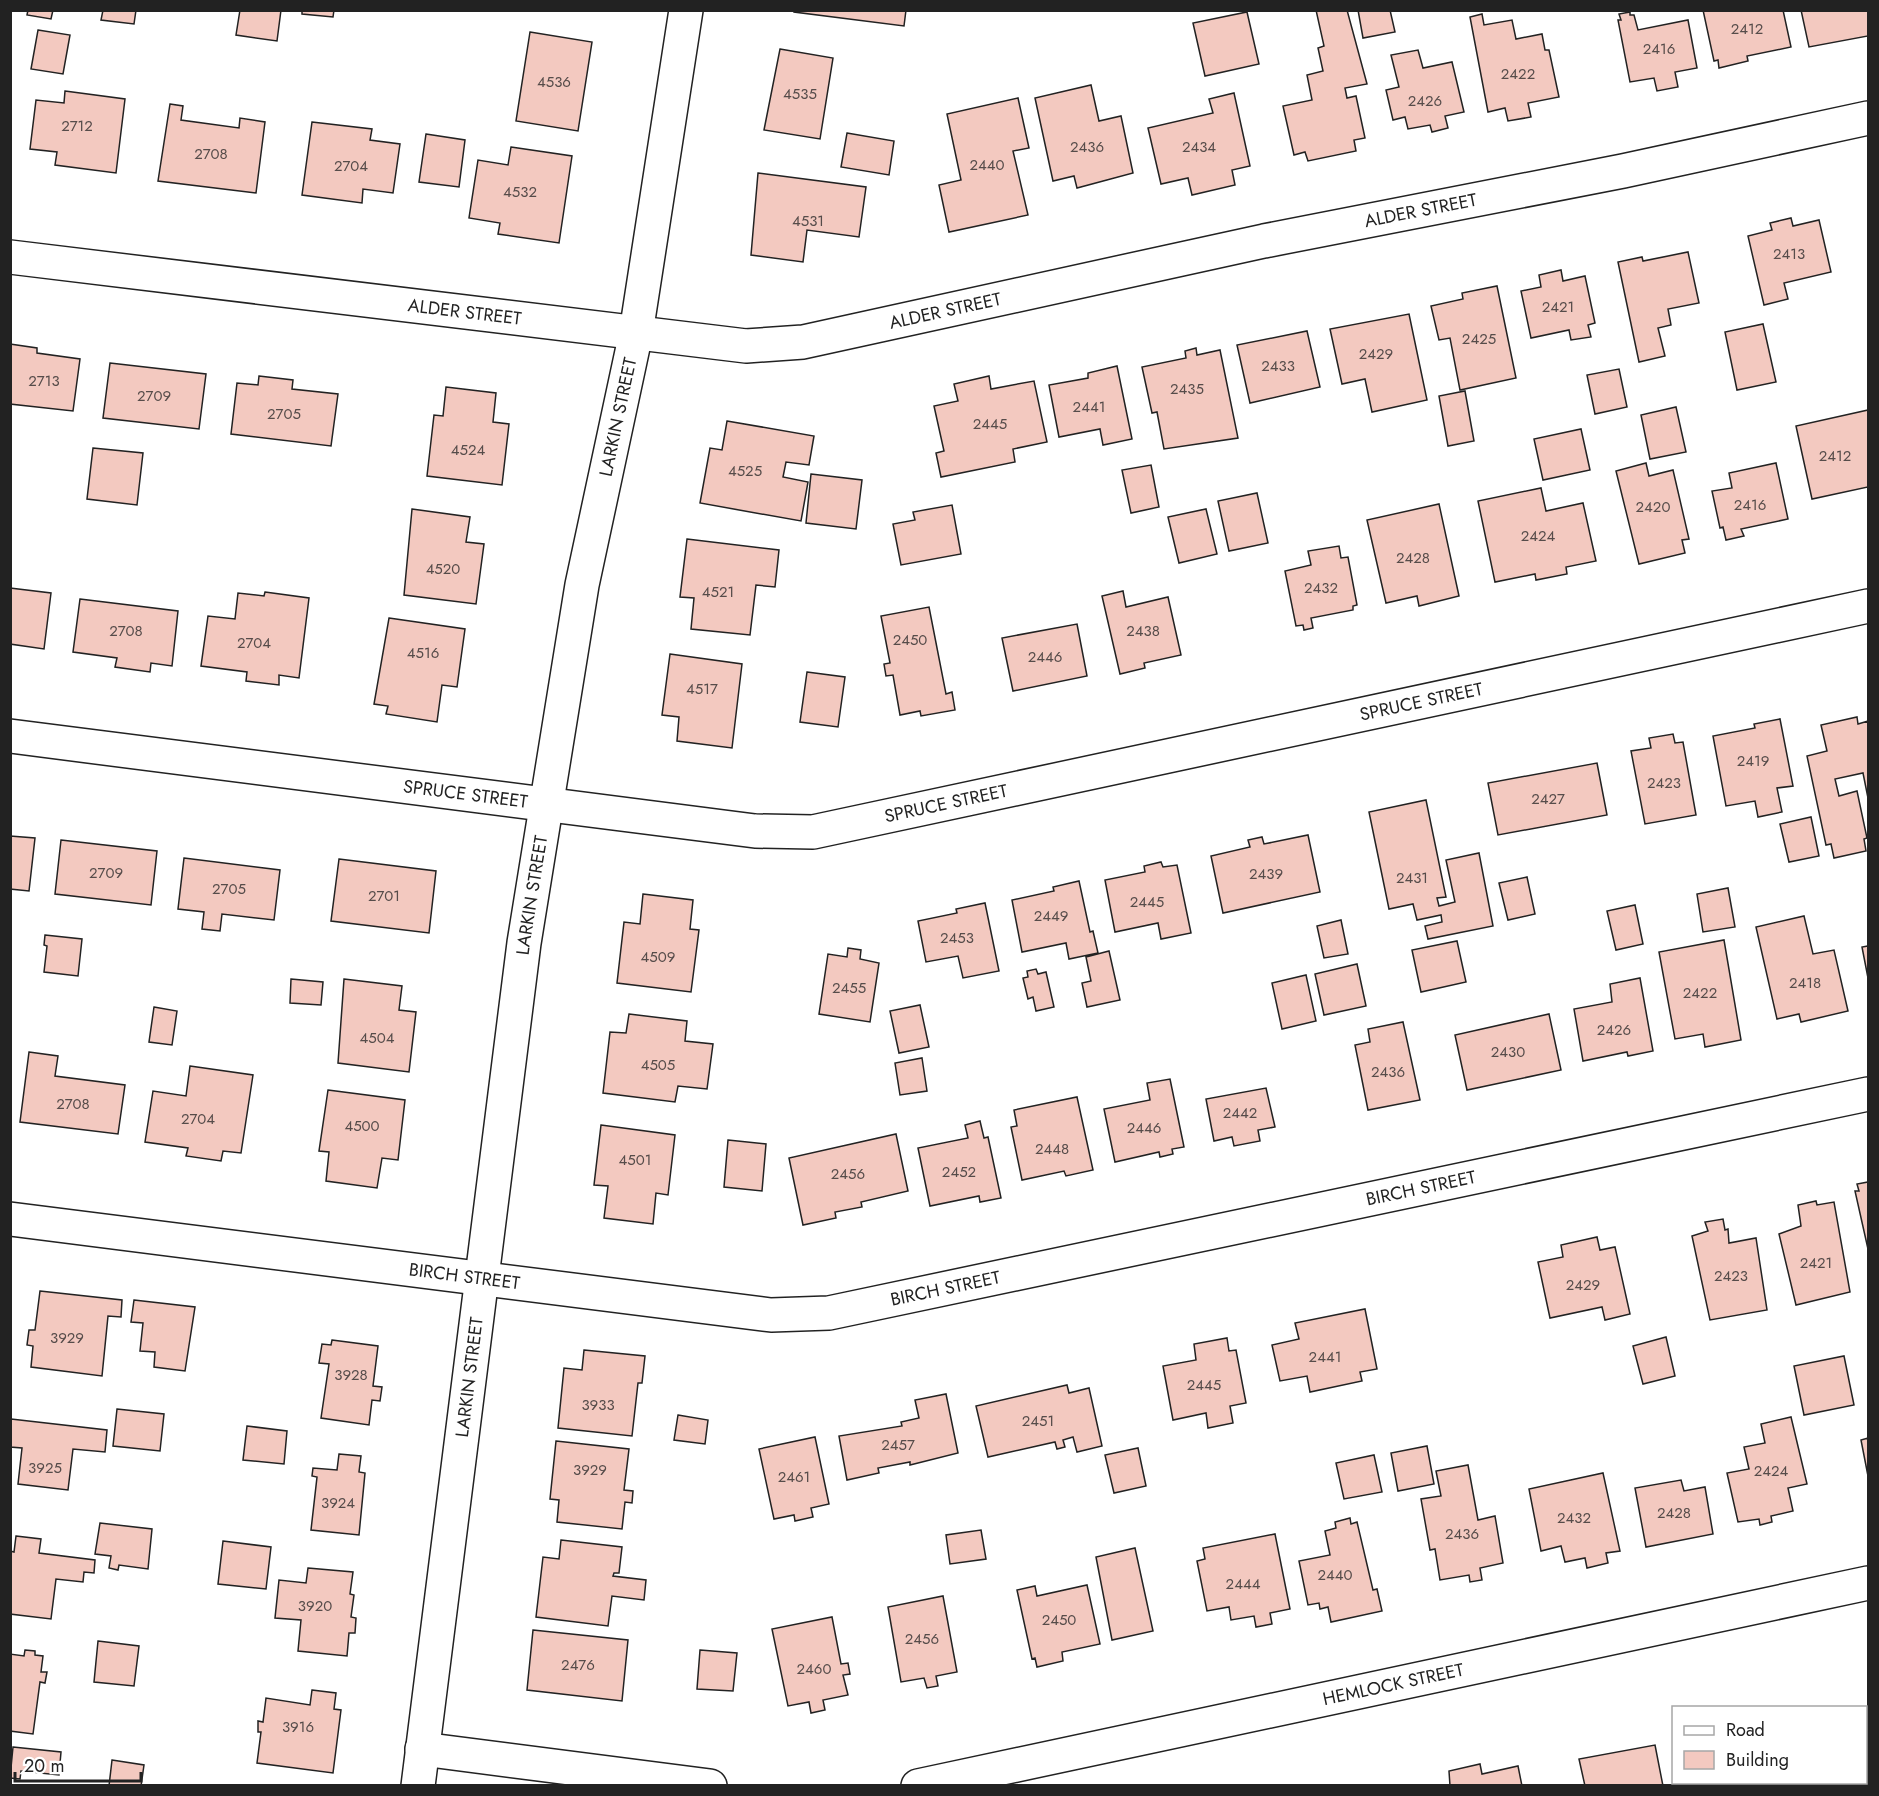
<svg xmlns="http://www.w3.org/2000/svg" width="1879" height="1796" font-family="Jost,sans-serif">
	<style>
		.building { fill: #f3c9c0; stroke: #222; stroke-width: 1.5 }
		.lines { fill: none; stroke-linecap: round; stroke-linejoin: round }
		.minor-casing { stroke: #222; stroke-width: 36 }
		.minor { stroke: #fff; stroke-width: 33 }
		.labels { text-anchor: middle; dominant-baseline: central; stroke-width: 4.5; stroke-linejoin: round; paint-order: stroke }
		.number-label { font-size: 15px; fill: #564c4a }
		.street-label { font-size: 18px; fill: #222; stroke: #fff }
	</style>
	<rect width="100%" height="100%" fill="#fff"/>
	<path class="building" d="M28,10H53L51,19L27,15Z
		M103,10H136L134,24L101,20Z
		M240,10H281L277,41L236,35Z
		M302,10H334L333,17L302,14Z
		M906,10L904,26L794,12V10Z
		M1316,10H1347L1367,84L1345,88L1347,98L1356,96L1365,138L1354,140L1356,151L1308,161L1305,152L1294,155L1283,106L1312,100L1307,75L1323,71L1318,48L1324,46Z
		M1358,10H1390L1395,32L1363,38Z
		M1703,10H1783L1791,47L1747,56L1748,61L1719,68L1718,60L1714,61Z
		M1801,10H1868V36L1809,47Z
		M1247,12L1259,64L1205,76L1193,23Z
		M1630,12V15H1634L1638,30L1688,20L1697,68L1675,72L1678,87L1657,91L1654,78L1630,82L1618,20H1621L1619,14Z
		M1482,14L1484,25L1512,20L1516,39L1542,34L1545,50H1549L1559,97L1528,103L1531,117L1508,121L1505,108L1488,112L1470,17Z
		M38,30L70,35L63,74L31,69Z
		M530,32L592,42L578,131L516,121Z
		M780,49L833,58L820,139L764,130Z
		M1418,50L1423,68L1452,62L1464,112L1445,116L1448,128L1432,132L1430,125L1408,129L1405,117L1393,120L1386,90L1399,87L1391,55Z
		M1091,85L1099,121L1121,116L1133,173L1077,188L1074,176L1053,181L1035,98Z
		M65,91L125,99L116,173L55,165L57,152L30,149L36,100L64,103Z
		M1234,93L1250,166L1232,170L1235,185L1192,195L1188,178L1161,184L1148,128L1213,113L1209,99Z
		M1018,98L1029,148L1013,151L1028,215L949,232L939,185L961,180L947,114Z
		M170,104L183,106L181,120L239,128L240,118L265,122L256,193L158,181Z
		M312,122L372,129L370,140L400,144L393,193L363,189L362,203L302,195Z
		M847,133L894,141L889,175L841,167Z
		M426,134L465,140L459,187L419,182Z
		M511,147L572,156L559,243L498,234L500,223L469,218L478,160L508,165Z
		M758,173L866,187L859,237L807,230L803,262L751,255Z
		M1791,218L1793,226L1819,220L1831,272L1784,283L1788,299L1764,305L1748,236L1772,230L1770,223Z
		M1688,252L1699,303L1668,309L1671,325L1658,328L1665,356L1639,362L1618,262L1642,257L1643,261Z
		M1561,270L1563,281L1585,276L1595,323L1588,325L1591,337L1571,340L1569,330L1531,338L1521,291L1541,287L1539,275Z
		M1497,286L1516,378L1460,390L1450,338L1439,340L1431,306L1463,299L1462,293Z
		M1409,314L1427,400L1372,412L1365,379L1342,384L1330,329Z
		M1763,324L1776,382L1737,390L1725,332Z
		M1307,331L1320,387L1250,403L1237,345Z
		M10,344L37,348V353L80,359L73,411L10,404Z
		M1196,348L1197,355L1220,350L1238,438L1164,449L1157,412L1152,413L1142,367L1186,358L1185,351Z
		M110,363L206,374L199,429L103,418Z
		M1117,366L1132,439L1103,445L1100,429L1059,437L1049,385L1088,378V373Z
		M1619,369L1627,407L1595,414L1587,375Z
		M259,376L293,380L292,389L338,394L331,446L231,434L237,383L258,385Z
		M989,376L991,389L1034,381L1047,442L1013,449L1015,462L941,477L936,453L944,451L934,406L958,401L954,384Z
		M446,387L496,393L493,422L509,424L502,485L427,476L434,415L443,416Z
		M1465,391L1474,441L1448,446L1439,396Z
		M1676,407L1686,452L1650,459L1641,415Z
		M1868,410V487L1812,499L1796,426Z
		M727,421L814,436L809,465L786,462L783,477L808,482L801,521L700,503L710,448L722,450Z
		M1581,429L1590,470L1543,480L1534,439Z
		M93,448L143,453L137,505L87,499Z
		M1646,463L1649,476L1673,470L1689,539L1682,540L1685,553L1639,564L1616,471Z
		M1776,463L1788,519L1741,529L1744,536L1726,540L1723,527L1720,528L1712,491L1732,488L1729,473Z
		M1151,465L1159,507L1131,513L1122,470Z
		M811,474L862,480L856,529L806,523Z
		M1541,488L1546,511L1583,503L1596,561L1566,567L1567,574L1536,580L1535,574L1495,582L1478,501Z
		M1257,493L1268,543L1229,551L1218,501Z
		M1439,504L1459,596L1419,606L1417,596L1386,603L1367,520Z
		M952,505L961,554L901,565L893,524L915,520L913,512Z
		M412,509L470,517L466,542L484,544L476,604L404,595Z
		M1206,509L1217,554L1179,563L1168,517Z
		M687,539L779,550L775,587L756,585L750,635L691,629L694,598L680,597Z
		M1339,546L1341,558L1348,557L1357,605L1353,606V610L1311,618L1313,628L1304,630L1303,625L1296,626L1285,571L1311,565L1308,551Z
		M10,588L51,593L44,649L10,644Z
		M1123,591L1126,607L1168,597L1181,655L1144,663L1145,668L1120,674L1102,596Z
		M265,592L309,598L299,678L279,675V685L246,681L247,672L201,666L208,616L235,619L238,593L264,596Z
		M80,599L178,611L172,666L151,663L150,672L115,667L117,658L73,652Z
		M929,607L946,694L952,692L955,710L921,716L920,711L900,715L893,675L886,676L884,664L890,663L881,616Z
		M389,618L465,629L457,687L442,685L437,722L386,714L388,706L374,704Z
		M1077,624L1087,676L1013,691L1002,638Z
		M670,654L742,664L732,748L677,741L679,717L662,715Z
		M807,672L845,677L838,727L800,722Z
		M1857,717L1858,724L1868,721V798L1863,773L1835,779L1839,796L1857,791L1867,838L1864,839L1866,851L1834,858L1831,844L1826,845L1807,756L1827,751L1821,725Z
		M1780,719L1793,786L1777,788L1782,812L1758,817L1755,801L1726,806L1713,736L1755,728L1754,724Z
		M1673,734L1675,743L1683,742L1696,815L1645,824L1631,751L1651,748L1649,738Z
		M1597,763L1607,815L1498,835L1488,783Z
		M1426,800L1446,897L1437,898L1439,906L1455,902L1446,860L1479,853L1493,926L1428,939L1425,926L1442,922L1441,915L1417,920L1413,904L1389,909L1369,812Z
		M1811,817L1819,856L1789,862L1780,824Z
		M1308,835L1320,892L1223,913L1211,856L1250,847L1248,840L1262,837L1264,844Z
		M10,836L35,838L29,891L10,889Z
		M61,840L157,851L151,905L55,894Z
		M184,858L280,870L274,920L222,914L220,931L202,929L204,912L178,909Z
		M339,859L436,871L429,933L331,921Z
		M1161,862L1163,867L1177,865L1191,933L1161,939L1158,923L1115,932L1105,880L1145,872L1144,866Z
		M1527,877L1535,914L1508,920L1499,883Z
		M1079,881L1090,932L1093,931L1098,953L1069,959L1066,943L1022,952L1012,900L1054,891L1053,887Z
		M1728,888L1735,927L1703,932L1697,894Z
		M643,894L693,900L690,929L699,930L691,992L617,983L624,922L640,924Z
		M985,903L999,971L963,978L958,956L926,962L918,921L957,913L956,909Z
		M1635,905L1643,944L1616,950L1607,911Z
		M1804,916L1813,954L1834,950L1848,1011L1801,1022L1799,1014L1777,1019L1756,927Z
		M1341,920L1348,954L1324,958L1317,926Z
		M45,935L82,939L78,976L44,972L47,946L44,945Z
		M1724,940L1741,1040L1705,1047L1703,1034L1675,1039L1659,952Z
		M1457,941L1466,982L1421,992L1412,950Z
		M1868,946V978L1862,947Z
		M848,948L861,950L860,959L879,963L870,1022L819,1014L828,954L847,957Z
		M1109,951L1120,1000L1087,1007L1082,983L1091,981L1086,957Z
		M1357,964L1366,1006L1324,1015L1315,974Z
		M1036,969L1038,974L1046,972L1054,1007L1036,1011L1033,997L1028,999L1023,978L1028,977L1027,971Z
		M1306,975L1316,1021L1282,1029L1272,983Z
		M1640,978L1653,1051L1628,1056L1627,1052L1583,1061L1574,1009L1612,1002L1610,984Z
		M291,979L323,982L321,1005L290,1003Z
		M344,979L402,986L399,1010L416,1012L409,1072L338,1063Z
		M920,1005L929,1047L899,1053L890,1011Z
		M154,1007L177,1011L172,1045L149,1042Z
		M629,1014L687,1021L685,1041L713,1044L707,1089L678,1086L675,1102L603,1093L610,1032L626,1033Z
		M1549,1014L1561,1070L1467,1090L1455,1035Z
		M1403,1022L1420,1100L1368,1110L1355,1045L1370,1042L1368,1029Z
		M29,1052L58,1056L55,1076L125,1085L118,1134L20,1122Z
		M922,1058L927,1091L900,1095L895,1063Z
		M190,1066L253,1075L241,1153L223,1151L221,1161L186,1156L188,1148L145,1142L153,1091L186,1096Z
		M1170,1079L1184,1147L1172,1149L1173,1154L1160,1157L1159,1152L1115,1162L1104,1109L1150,1100L1147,1083Z
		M1266,1088L1275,1127L1258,1130L1260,1141L1234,1146L1232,1137L1214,1141L1206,1099Z
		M328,1090L405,1100L398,1160L382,1158L377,1188L326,1181L329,1152L319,1151Z
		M1077,1097L1093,1170L1066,1176L1064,1171L1022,1180L1011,1127L1017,1126L1014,1110Z
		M980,1121L984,1138L988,1137L1001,1198L980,1202L979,1196L930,1206L918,1148L968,1138L965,1125Z
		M601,1125L675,1135L668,1195L656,1193L653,1224L604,1218L608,1186L594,1185Z
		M896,1134L908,1191L861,1202L862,1207L835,1212L836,1218L803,1225L789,1158Z
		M728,1140L766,1144L762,1191L724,1187Z
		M1868,1182V1249L1855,1191H1859L1857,1184Z
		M1816,1201L1817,1205L1834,1202L1850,1292L1796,1305L1779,1234L1801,1226L1798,1205Z
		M1723,1219L1725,1230L1728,1229L1729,1243L1756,1238L1767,1310L1710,1320L1692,1236L1708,1231L1705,1222Z
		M1597,1237L1600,1250L1615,1247L1630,1314L1605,1320L1602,1307L1550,1318L1538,1262L1563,1257L1561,1245Z
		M40,1291L122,1300L121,1317L108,1316L102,1376L31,1367L33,1346L27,1345L29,1330H35Z
		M134,1300L195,1307L185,1371L154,1367L155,1352L140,1351L143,1323L131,1322Z
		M1365,1309L1377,1369L1360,1372L1362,1381L1310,1392L1307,1376L1280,1381L1272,1345L1299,1339L1295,1323Z
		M1666,1337L1675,1376L1643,1384L1633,1346Z
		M1227,1338L1229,1351L1236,1350L1246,1403L1230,1406L1233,1423L1208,1428L1206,1413L1173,1420L1163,1366L1196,1360L1194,1344Z
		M332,1340L378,1346L373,1386L382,1387L380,1401L372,1400L369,1425L321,1418L329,1364L319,1363L322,1344L331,1345Z
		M584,1350L645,1356L642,1383H638L632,1436L558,1428L564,1368L582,1370Z
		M1844,1356L1854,1405L1804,1415L1794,1366Z
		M1067,1385L1069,1393L1089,1388L1102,1446L1077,1452L1073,1437L1063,1440L1065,1447L1057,1449L1055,1442L988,1457L976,1406Z
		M946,1394L958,1453L910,1465V1462L878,1468L879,1473L847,1480L839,1436L902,1426L901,1422L919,1418L915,1400Z
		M117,1409L164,1414L160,1451L113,1446Z
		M678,1415L708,1420L705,1444L674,1440Z
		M1791,1417L1807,1484L1788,1488L1793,1511L1771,1516L1772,1522L1760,1525L1759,1519L1738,1522L1727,1473L1749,1469L1744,1447L1765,1443L1761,1424Z
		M11,1419L107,1430L105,1452L73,1449L68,1490L18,1484L22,1448L10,1447Z
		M247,1426L287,1431L284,1464L243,1460Z
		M815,1437L829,1504L811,1508L813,1517L795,1521L794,1515L774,1519L759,1449Z
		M1868,1438V1476L1861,1440Z
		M556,1441L629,1449L624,1490L633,1491L632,1503L625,1502L622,1529L557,1522L559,1500L550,1499Z
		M1427,1446L1434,1484L1398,1491L1391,1453Z
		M1138,1448L1146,1486L1114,1493L1105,1455Z
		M339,1454L361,1456L359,1472L365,1473L359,1535L311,1530L317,1477L312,1476L313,1468L337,1470Z
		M1374,1455L1382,1492L1344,1499L1336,1463Z
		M1468,1465L1478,1520L1495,1516L1503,1563L1480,1568L1482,1580L1470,1582L1469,1575L1440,1580L1435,1549L1430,1550L1421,1499L1441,1496L1436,1471Z
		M1603,1473L1620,1551L1606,1553L1608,1563L1587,1568L1585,1558L1565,1562L1561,1546L1541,1551L1529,1489Z
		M1681,1480L1684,1491L1705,1487L1713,1534L1646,1547L1635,1488Z
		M1350,1518L1351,1524L1357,1522L1373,1590L1377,1589L1382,1611L1331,1622L1328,1607L1320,1609L1319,1603L1308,1605L1299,1561L1330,1555L1325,1531L1336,1528L1335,1522Z
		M100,1523L152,1529L148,1569L119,1565L118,1570L109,1568L111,1556L95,1554Z
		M981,1530L986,1559L950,1564L946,1535Z
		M1275,1534L1290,1609L1270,1613L1272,1624L1256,1627L1254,1616L1231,1620L1229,1607L1207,1611L1197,1561L1205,1559L1203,1548Z
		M16,1536L41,1539L39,1553L95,1560L94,1573L84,1572L83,1582L56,1579L51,1619L10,1614V1551L14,1552Z
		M561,1540L622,1547L619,1573H614L613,1576L646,1580L644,1600L612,1596L608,1626L536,1617L543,1557L559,1559Z
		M223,1541L271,1547L266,1589L218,1584Z
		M1135,1548L1153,1631L1112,1640L1096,1557Z
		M308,1568L353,1572L350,1594L354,1595L351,1617L356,1618L355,1633H349L347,1656L298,1651L301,1620L275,1618L279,1580L306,1583Z
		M1087,1585L1100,1644L1062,1652L1063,1661L1037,1667L1035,1658L1032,1659L1017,1590L1035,1586L1037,1596Z
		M943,1596L957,1672L936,1676L938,1686L927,1688L924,1678L901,1682L888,1607Z
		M832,1617L841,1664L848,1663L850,1674L843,1675L848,1695L823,1700L825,1710L811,1713L809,1702L788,1706L772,1629Z
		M533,1630L628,1640L622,1701L527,1690Z
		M98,1641L139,1646L134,1686L94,1682Z
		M25,1650L35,1651V1655L43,1656L41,1672H47L45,1683L40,1682L33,1734L10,1731V1654L24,1656Z
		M700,1650L737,1653L733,1691L697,1689Z
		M312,1690L336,1693L334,1709L341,1710L333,1773L257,1763L261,1732H258V1721L263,1722L266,1698L310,1705Z
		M1655,1745L1663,1786H1585L1579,1759Z
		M13,1747L61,1752L59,1775L21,1771L20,1779L10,1778Z
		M112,1760L144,1765L141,1786H109Z
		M1480,1764L1482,1774L1518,1766L1522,1786H1450L1449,1771Z
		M1763,1782H1841L1827,1786H1764Z"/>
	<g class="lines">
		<defs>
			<g id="minor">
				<path id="s1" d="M10,257L746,346L803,342L1264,241L1623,171L1868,118"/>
				<path id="s2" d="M10,736L755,831L813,832L1868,606"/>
				<path id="s3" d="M10,1219L771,1315L829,1313L1868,1094"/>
				<path d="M422,1749L710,1786"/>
				<path id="s4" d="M418,1786L524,943L582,585L636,333L686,10"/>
				<path id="s5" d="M918,1786L1868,1583"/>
			</g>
		</defs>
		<use href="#minor" class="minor-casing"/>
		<use href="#minor" class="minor"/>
	</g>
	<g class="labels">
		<g class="number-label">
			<text x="1747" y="29">2412</text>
			<text x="1659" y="49">2416</text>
			<text x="1518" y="74">2422</text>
			<text x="554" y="82">4536</text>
			<text x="800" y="94">4535</text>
			<text x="1425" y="101">2426</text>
			<text x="77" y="126">2712</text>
			<text x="1087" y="147">2436</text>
			<text x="1199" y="147">2434</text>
			<text x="211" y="154">2708</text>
			<text x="987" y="165">2440</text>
			<text x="351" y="166">2704</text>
			<text x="520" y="192">4532</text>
			<text x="808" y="221">4531</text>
			<text x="1789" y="254">2413</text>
			<text x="1558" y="307">2421</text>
			<text x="1479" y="339">2425</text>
			<text x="1376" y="354">2429</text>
			<text x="1278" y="366">2433</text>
			<text x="44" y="381">2713</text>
			<text x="1187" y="389">2435</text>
			<text x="154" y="396">2709</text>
			<text x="1089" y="407">2441</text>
			<text x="284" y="414">2705</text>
			<text x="990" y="424">2445</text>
			<text x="468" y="450">4524</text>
			<text x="1835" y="456">2412</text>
			<text x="745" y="471">4525</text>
			<text x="1750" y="505">2416</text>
			<text x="1653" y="507">2420</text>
			<text x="1538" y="536">2424</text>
			<text x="1413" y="558">2428</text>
			<text x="443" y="569">4520</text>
			<text x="1321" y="588">2432</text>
			<text x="718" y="592">4521</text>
			<text x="126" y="631">2708</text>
			<text x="1143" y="631">2438</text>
			<text x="910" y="640">2450</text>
			<text x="254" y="643">2704</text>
			<text x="423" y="653">4516</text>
			<text x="1045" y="657">2446</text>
			<text x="702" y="689">4517</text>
			<text x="1753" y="761">2419</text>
			<text x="1664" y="783">2423</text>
			<text x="1548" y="799">2427</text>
			<text x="106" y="873">2709</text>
			<text x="1266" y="874">2439</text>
			<text x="1412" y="878">2431</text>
			<text x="229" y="889">2705</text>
			<text x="384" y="896">2701</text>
			<text x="1147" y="902">2445</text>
			<text x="1051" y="916">2449</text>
			<text x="957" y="938">2453</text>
			<text x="658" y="957">4509</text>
			<text x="1805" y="983">2418</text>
			<text x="849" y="988">2455</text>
			<text x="1700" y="993">2422</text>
			<text x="1614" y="1030">2426</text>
			<text x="377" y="1038">4504</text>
			<text x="1508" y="1052">2430</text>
			<text x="658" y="1065">4505</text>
			<text x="1388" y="1072">2436</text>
			<text x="73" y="1104">2708</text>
			<text x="1240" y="1113">2442</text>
			<text x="198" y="1119">2704</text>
			<text x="362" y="1126">4500</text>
			<text x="1144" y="1128">2446</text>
			<text x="1052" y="1149">2448</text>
			<text x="635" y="1160">4501</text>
			<text x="959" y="1172">2452</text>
			<text x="848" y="1174">2456</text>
			<text x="1816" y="1263">2421</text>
			<text x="1731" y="1276">2423</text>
			<text x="1583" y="1285">2429</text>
			<text x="67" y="1338">3929</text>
			<text x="1325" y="1357">2441</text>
			<text x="351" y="1375">3928</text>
			<text x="1204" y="1385">2445</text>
			<text x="598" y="1405">3933</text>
			<text x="1038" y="1421">2451</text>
			<text x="898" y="1445">2457</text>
			<text x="45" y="1468">3925</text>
			<text x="590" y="1470">3929</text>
			<text x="1771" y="1471">2424</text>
			<text x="794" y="1477">2461</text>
			<text x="338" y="1503">3924</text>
			<text x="1674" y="1513">2428</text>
			<text x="1574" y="1518">2432</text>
			<text x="1462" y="1534">2436</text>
			<text x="1335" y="1575">2440</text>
			<text x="1243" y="1584">2444</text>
			<text x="315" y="1606">3920</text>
			<text x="1059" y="1620">2450</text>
			<text x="922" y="1639">2456</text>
			<text x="578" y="1665">2476</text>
			<text x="814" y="1669">2460</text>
			<text x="298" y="1727">3916</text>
		</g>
		<g class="street-label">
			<text stroke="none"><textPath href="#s1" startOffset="1430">ALDER STREET</textPath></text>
			<text stroke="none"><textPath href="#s1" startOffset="458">ALDER STREET</textPath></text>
			<text stroke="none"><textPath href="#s1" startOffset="944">ALDER STREET</textPath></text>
			<text stroke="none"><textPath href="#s4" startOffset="1384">LARKIN STREET</textPath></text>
			<text stroke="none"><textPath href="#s2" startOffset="1431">SPRUCE STREET</textPath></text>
			<text stroke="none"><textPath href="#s2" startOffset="459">SPRUCE STREET</textPath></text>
			<text stroke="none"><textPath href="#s2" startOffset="945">SPRUCE STREET</textPath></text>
			<text stroke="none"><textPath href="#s4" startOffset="898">LARKIN STREET</textPath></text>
			<text stroke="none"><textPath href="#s3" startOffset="1430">BIRCH STREET</textPath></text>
			<text stroke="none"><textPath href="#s3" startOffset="458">BIRCH STREET</textPath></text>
			<text stroke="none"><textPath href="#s3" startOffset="944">BIRCH STREET</textPath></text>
			<text stroke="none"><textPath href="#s4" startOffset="412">LARKIN STREET</textPath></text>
			<text stroke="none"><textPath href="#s5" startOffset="486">HEMLOCK STREET</textPath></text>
		</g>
	</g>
	<rect width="1879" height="1796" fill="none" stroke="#222222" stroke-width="24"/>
	<rect x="1672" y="1706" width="195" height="78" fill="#ffffff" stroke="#a7a7a7" stroke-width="1.5"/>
	<rect x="1684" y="1726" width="30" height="9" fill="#ffffff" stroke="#a7a7a7" stroke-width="1.5"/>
	<text x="1726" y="1736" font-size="18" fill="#222222">Road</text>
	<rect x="1684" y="1751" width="30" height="18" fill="#f3c9c0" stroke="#a7a7a7" stroke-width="1.5"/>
	<text x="1726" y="1766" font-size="18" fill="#222222">Building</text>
	<path d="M15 1772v9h126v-9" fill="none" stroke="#222222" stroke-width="3"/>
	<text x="24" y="1772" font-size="18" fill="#222222" stroke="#ffffff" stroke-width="4.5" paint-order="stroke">20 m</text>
</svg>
